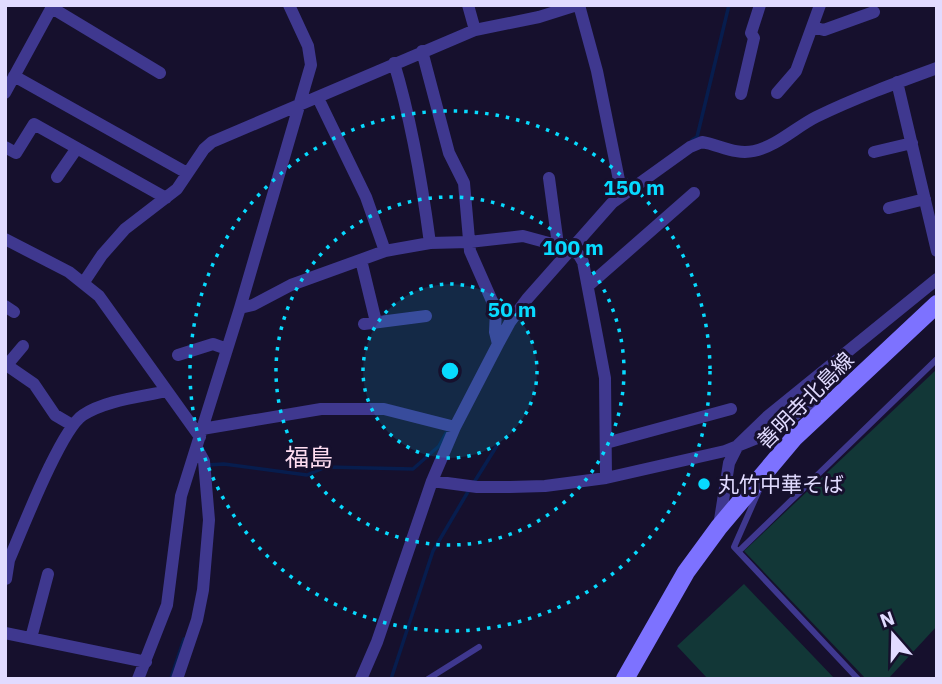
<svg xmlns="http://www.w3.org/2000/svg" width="942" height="684" font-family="'IBM Plex Sans','Noto Sans JP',sans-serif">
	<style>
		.green { fill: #123737 }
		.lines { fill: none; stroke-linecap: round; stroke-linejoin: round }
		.stream { stroke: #071d4e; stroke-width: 3.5 }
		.lane { stroke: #3f388f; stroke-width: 6 }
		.street { stroke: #3f388f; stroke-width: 12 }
		.secondary { stroke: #7d72ff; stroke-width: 18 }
		.ring { fill: none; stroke: #07daff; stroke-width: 3.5; stroke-dasharray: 3.5 7 }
		.poi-dot { fill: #07daff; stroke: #16102d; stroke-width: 2.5 }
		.labels { text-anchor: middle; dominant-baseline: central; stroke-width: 6; stroke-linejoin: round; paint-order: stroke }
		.street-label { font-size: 21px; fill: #e1dbff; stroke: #16102d }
		.poi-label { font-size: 21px; fill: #e1dbff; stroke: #16102d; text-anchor: start }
		.quarter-label { font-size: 24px; fill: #ffddf1; stroke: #16102d }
		.centre { fill: #07daff; stroke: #16102d; stroke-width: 3.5 }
		.ring-label { font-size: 21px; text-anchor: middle; font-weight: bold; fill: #07daff; stroke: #16102d; stroke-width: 6; stroke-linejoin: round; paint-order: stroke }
	</style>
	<rect width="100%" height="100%" fill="#16102d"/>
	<path class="green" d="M937,369V626L888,679H866L744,551Z
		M744,584L835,679H708L677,646Z"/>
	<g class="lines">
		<path class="stream" d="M692,140L697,137L729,5
			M206,465L224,464L307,475L326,467L413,469L439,446L446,433
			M473,484L498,444
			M171,678L184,639
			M391,679L433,551L469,490"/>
		<path class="lane" d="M760,488L734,547L858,679
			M739,551L937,359
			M428,679L479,647"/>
		<path class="street" d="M468,5L475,30
			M579,5L597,71L622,195
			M52,8L160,73
			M812,27L824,30L874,12
			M422,51L449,153L464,183L470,251L496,310L495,332L498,344
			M394,63C412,122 422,183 430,243
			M14,76L187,173
			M897,82L937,251
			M5,93L53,5
			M777,93L796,71L820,5
			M741,94L754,38L751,33L760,5
			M318,98L366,197L385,251
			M5,147L16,153L34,124L166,198
			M874,152L912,143
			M57,177L77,148
			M549,178L558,245
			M889,208L925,199
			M5,239L69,272L99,296L200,437
			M361,260L376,322
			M84,282L102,255L125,229L177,189L204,149L212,142L475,30L539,17L577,5
			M588,286L694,193
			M5,306L14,312
			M240,308L253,305L291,285L385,251L430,243L469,242L523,236L571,249L579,255L583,262L605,378L606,478
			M364,324L426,316
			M178,355L213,344L227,349
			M5,364L34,384L55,415L72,425
			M7,365L23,346
			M202,429L321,409H384L455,427
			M606,443L731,409
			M432,481L455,427L498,344L510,322L527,299L612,203L690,147L702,142C720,145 735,155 754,151C777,146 796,127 816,117C855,98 896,83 937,68
			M719,526L729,463L738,445L767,417L937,279
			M6,579L9,560C22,530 61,429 83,415C106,400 141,397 167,391
			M5,633L146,662
			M31,638L48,574
			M138,679L167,605L181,496L240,308L311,65L308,46L289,5
			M177,679L197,620L203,590L209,520L204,461L197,448
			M361,679L377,642L432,481L477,487H510L545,486L606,478L725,451L770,433L802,410L828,405"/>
		<path class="secondary" d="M625,679L686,572L719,527L794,438L937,304"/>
	</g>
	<circle cx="450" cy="371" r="87" fill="#07daff" fill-opacity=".12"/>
	<g class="ring">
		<circle cx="450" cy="371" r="87"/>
		<circle cx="450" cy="371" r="174"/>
		<circle cx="450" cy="371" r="260"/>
	</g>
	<circle class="poi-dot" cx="704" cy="484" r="7"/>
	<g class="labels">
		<g class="street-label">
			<text transform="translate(805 400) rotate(-45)">善明寺北島線</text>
		</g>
		<g class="poi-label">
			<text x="718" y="484">丸竹中華そば</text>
		</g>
		<g class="quarter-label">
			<text x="309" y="457">福島</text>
		</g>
	</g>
	<circle cx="450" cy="371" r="10" class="centre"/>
	<g class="ring-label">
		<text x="634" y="195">150 m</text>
		<text x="573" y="255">100 m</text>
		<text x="512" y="317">50 m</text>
	</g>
	<rect width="942" height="684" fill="none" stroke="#e1dbff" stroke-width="14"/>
	<g transform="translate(893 635) rotate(340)" stroke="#16102d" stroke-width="5" paint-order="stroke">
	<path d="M0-5L12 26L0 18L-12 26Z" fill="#e1dbff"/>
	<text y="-10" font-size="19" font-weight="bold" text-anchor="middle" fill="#e1dbff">N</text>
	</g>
</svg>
